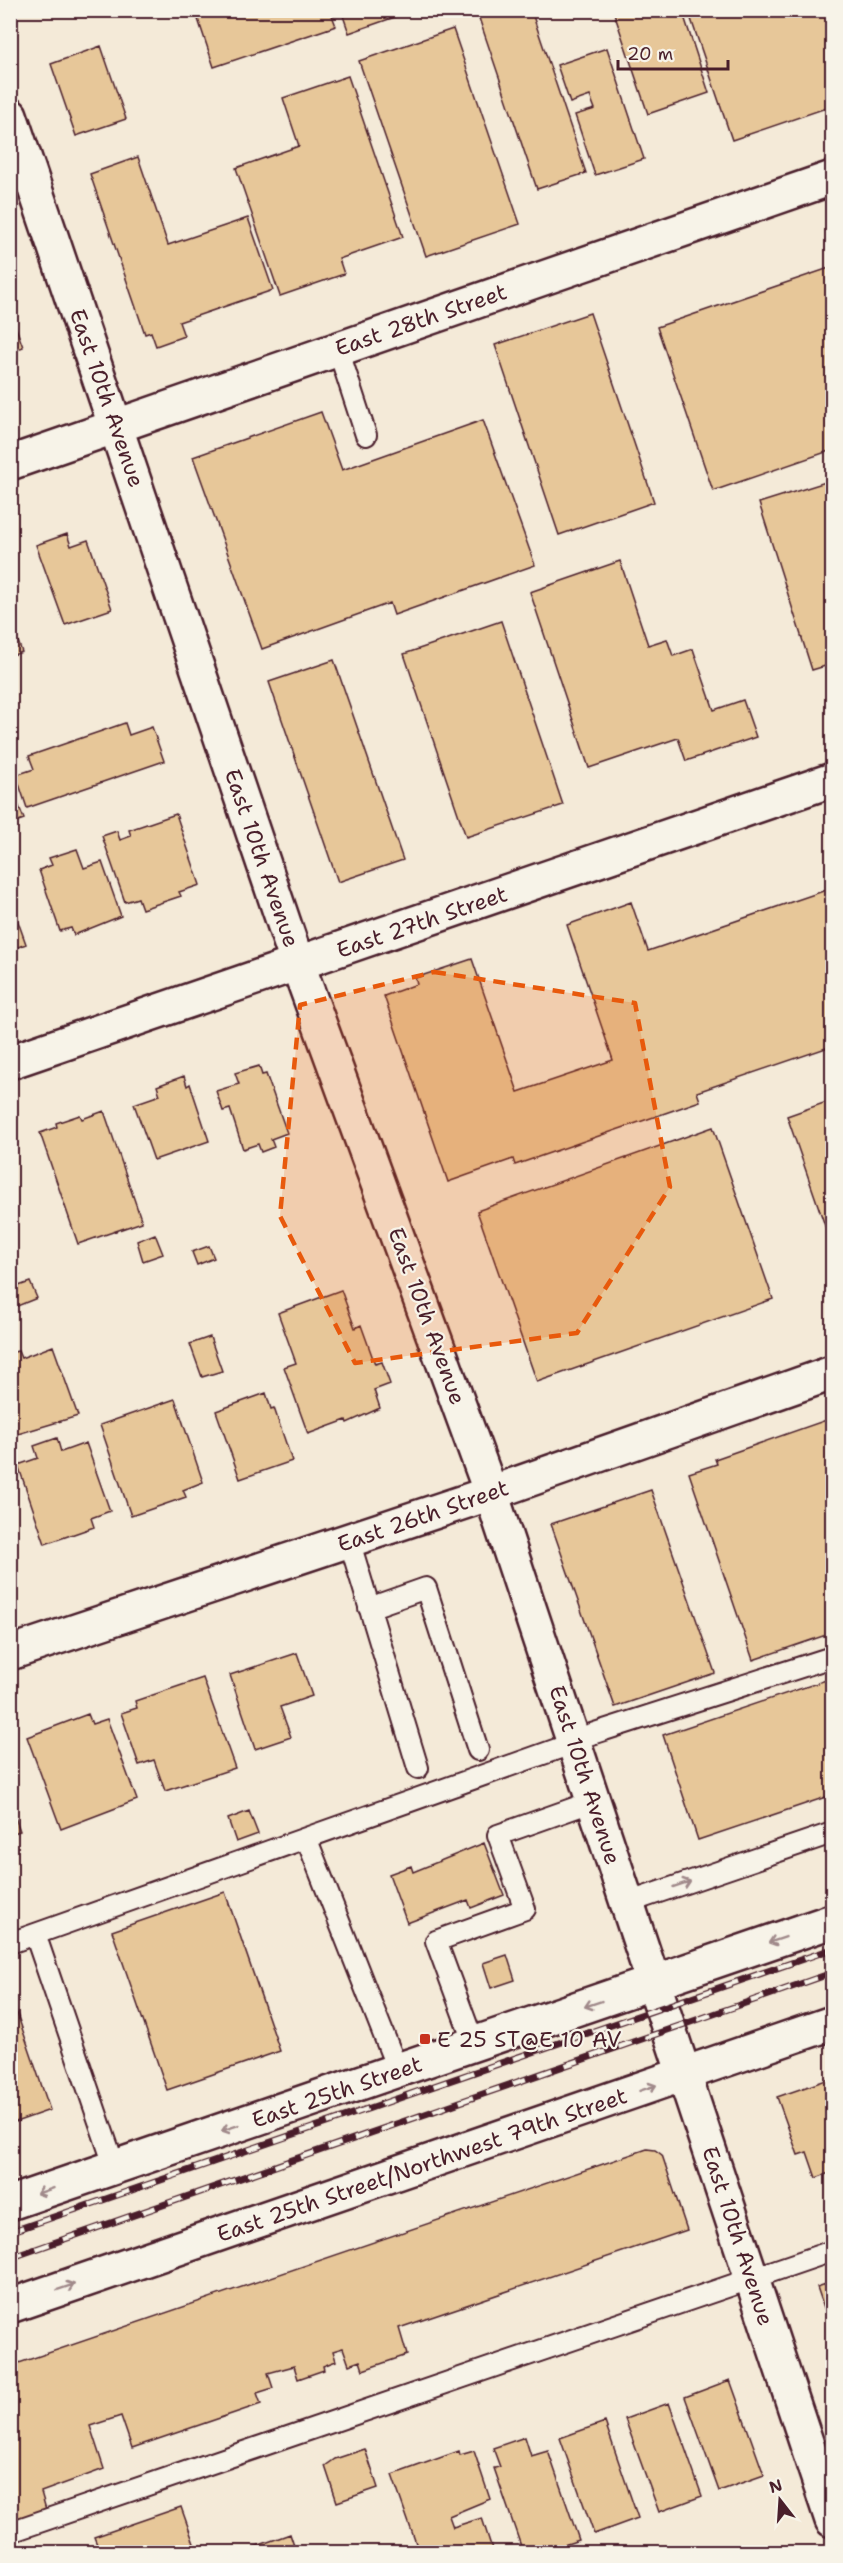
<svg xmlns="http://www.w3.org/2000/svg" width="843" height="2563" font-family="'Shantell Sans',sans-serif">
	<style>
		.building { fill: #e7c799; stroke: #4a1f2b; stroke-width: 1.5 }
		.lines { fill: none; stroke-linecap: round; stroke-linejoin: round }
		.service-casing { stroke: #4a1f2b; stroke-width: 24 }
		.minor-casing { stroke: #4a1f2b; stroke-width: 38 }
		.tertiary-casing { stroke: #4a1f2b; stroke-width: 38 }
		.primary-casing { stroke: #4a1f2b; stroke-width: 38 }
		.service { stroke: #f7f3e8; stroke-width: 20 }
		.minor { stroke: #f7f3e8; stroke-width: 33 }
		.tertiary { stroke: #f7f3e8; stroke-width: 33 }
		.primary { stroke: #f7f3e8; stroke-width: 33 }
		.rail-casing { stroke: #4a1f2b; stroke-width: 7 }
		.rail { stroke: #f7f3e8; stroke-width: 4.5; stroke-dasharray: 14; stroke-linecap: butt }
		.oneway { stroke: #a0898a }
		.marked { fill: #e8590c; fill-opacity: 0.2; stroke: #e8590c; stroke-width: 4.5; stroke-dasharray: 12 8; stroke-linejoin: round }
		.poi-dot { fill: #c8321e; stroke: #f7f3e8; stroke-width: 2 }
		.labels { text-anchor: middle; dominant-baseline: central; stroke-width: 4.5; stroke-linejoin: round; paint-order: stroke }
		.street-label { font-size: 22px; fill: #4a1f2b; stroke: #f7f3e8 }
		.poi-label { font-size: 22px; fill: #4a1f2b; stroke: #f7f3e8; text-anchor: start }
	</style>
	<rect width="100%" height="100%" fill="#f4ead8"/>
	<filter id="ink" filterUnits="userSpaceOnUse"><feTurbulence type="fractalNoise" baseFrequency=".0167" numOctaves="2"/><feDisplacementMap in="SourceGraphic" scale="12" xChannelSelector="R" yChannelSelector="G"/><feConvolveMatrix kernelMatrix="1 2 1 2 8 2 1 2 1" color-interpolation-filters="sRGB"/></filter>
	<g filter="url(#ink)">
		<path class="building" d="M195,10H330L336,26L214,67Z
			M341,10H415L349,33Z
			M502,10H531L586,173L537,189L479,18Z
			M613,10H682L709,93L648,114Z
			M688,10H832V106L732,140Z
			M453,29L520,224L426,256L359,61Z
			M101,46L126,119L76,136L51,64Z
			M607,48L644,159L595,175L575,115L595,109L590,96L570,103L557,65Z
			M348,76L403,237L339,259L344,274L280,296L236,168L299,146L283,98Z
			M138,157L168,245L248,218L273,290L179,322L184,336L156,346L151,332L145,334L90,174Z
			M832,267V450L713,491L657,327Z
			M10,311L23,347L10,352Z
			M590,313L654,502L559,535L495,345Z
			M321,412L342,470L483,420L535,565L394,615L390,603L262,649L193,457Z
			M832,480V664L812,670L759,503Z
			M67,534L71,546L88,540L112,609L65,625L36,545Z
			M620,561L648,645L667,639L673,656L693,649L714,710L743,700L756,737L686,761L678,738L589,768L530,592Z
			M10,620L22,652L10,656Z
			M501,621L563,805L466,837L404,654Z
			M334,660L403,860L338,882L269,682Z
			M125,723L129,735L152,727L164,761L27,808L16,775L34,769L29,756Z
			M16,799L24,819L10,824V801Z
			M176,814L200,885L179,892L181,896L142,909L138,898L125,902L102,836L117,831L120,840L131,836L129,830Z
			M77,849L84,868L102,862L121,916L74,935L71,928L60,931L39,870L52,865L49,858Z
			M832,888V1046L697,1092L700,1101L515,1165L513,1159L448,1182L384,996L417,984L415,978L472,959L518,1092L613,1060L567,925L631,902L648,951Z
			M10,899L26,944L10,950Z
			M259,1066L262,1075L266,1074L287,1133L271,1139L274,1147L261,1152L258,1144L243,1149L230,1109L223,1111L216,1091L239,1084L235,1073Z
			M184,1076L187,1086L190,1084L209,1141L154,1160L134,1104L160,1095L157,1086Z
			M832,1100V1246L787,1116Z
			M104,1111L142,1222L78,1244L40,1133L57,1127L56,1123L80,1115L82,1119Z
			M713,1127L773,1299L537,1382L477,1211Z
			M155,1234L163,1254L143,1261L137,1241Z
			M209,1246L214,1258L197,1265L192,1252Z
			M30,1282L37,1298L10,1309V1289Z
			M341,1290L355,1328L361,1325L375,1364L382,1362L390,1384L374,1390L380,1408L347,1423L346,1420L308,1434L284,1367L296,1363L278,1313Z
			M210,1337L222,1371L202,1377L190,1344Z
			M53,1346L78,1416L11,1436L16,1450L10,1452V1353L18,1351L21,1358Z
			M266,1393L271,1409L274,1408L292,1461L240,1479L216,1411Z
			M175,1399L203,1482L183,1490L186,1497L131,1516L100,1425Z
			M832,1418V1633L753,1660L689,1473L717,1464L715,1459Z
			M57,1438L61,1452L86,1443L110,1511L91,1518L94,1527L45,1544L18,1465L38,1458L34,1446Z
			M651,1490L715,1673L615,1707L551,1524Z
			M297,1653L312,1696L280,1707L291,1737L255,1749L230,1675Z
			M203,1678L235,1768L165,1791L154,1760L139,1765L121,1713L137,1708L135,1701Z
			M832,1678V1795L698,1840L663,1735Z
			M88,1714L92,1724L107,1719L137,1800L61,1829L27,1737Z
			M10,1803L20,1831L10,1834Z
			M249,1811L258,1834L236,1842L228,1819Z
			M484,1843L504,1895L471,1908L468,1900L407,1923L389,1874L411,1866L413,1872Z
			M225,1892L280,2051L167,2090L112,1931Z
			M507,1955L515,1980L491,1988L483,1963Z
			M10,1993L50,2110L10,2124Z
			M832,2078V2172L816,2178L807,2152L798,2155L777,2097Z
			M647,2149L655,2150L662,2155L687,2230L399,2328L407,2355L363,2370L360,2361L349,2365L343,2348L333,2351L336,2361L323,2366L324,2370L298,2379L294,2366L268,2373L273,2388L257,2393L261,2404L132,2448L121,2416L90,2426L104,2469L41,2492L47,2513L10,2522V2366Z
			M832,2282V2331L817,2287Z
			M730,2380L764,2475L719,2491L685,2397Z
			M669,2403L702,2496L659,2512L625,2419Z
			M605,2422L638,2518L594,2534L560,2438Z
			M525,2437L531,2456L548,2451L579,2540L555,2548L557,2552H523L494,2468L500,2467L493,2448Z
			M365,2449L378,2488L337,2502L325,2466L335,2459Z
			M459,2451L460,2455L474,2451L490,2499L449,2516L453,2527L482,2518L493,2552H419L392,2475Z
			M181,2507L197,2552H100L94,2537Z
			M290,2534L296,2552H256L254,2547Z"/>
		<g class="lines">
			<defs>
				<path id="service" d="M338,349L366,435
					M349,1540L418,1768
					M369,1608L426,1588L478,1750
					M573,1740L832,1657
					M307,1840L398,2071
					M627,1903L832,1833
					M35,1934L115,2168
					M10,1943L574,1743
					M474,2044L436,1941L525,1909L498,1835L594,1801
					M10,2532L832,2251"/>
				<path id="minor" d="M10,463L832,178
					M10,1062L832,780
					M10,1653L491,1493L832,1373"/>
				<path id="tertiary" d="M10,115L298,965L491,1493L832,2520"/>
				<path id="primary" d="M10,2203L832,1921
					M10,2306L832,2023"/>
			</defs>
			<use href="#service" class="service-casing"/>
			<use href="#minor" class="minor-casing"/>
			<use href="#tertiary" class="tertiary-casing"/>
			<use href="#primary" class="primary-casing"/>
			<use href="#service" class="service"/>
			<use href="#minor" class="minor"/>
			<use href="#tertiary" class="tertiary"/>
			<use href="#primary" class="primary"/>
			<defs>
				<path id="rail" d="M10,2232L832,1949
					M10,2258L832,1973"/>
			</defs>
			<use href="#rail" class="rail-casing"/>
			<use href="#rail" class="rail"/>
		</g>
		<defs><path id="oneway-shaft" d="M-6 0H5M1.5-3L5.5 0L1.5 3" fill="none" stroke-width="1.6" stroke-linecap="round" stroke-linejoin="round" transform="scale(1.5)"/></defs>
		<g class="oneway">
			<use href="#oneway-shaft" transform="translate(682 1884) rotate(-19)"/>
			<use href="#oneway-shaft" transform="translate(777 1940) rotate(161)"/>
			<use href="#oneway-shaft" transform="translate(593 2004) rotate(161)"/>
			<use href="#oneway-shaft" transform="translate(648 2088) rotate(-19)"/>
			<use href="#oneway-shaft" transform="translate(230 2128) rotate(161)"/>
			<use href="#oneway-shaft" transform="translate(45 2191) rotate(161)"/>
			<use href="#oneway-shaft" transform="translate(66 2287) rotate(-19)"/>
		</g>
	</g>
	<path class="marked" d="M434,972L635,1003L670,1187L577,1333L355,1363L280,1216L300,1005Z"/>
	<rect class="poi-dot" x="419" y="2033" width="12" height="12" rx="3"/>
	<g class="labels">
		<g class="street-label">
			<text transform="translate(421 320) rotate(-19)">East 28th Street</text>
			<text transform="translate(107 398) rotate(71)">East 10th Avenue</text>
			<text transform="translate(262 858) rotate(71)">East 10th Avenue</text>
			<text transform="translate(422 922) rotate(-19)">East 27th Street</text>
			<text transform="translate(427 1316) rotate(70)">East 10th Avenue</text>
			<text transform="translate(423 1516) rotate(-19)">East 26th Street</text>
			<text transform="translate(585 1775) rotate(72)">East 10th Avenue</text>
			<text transform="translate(337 2092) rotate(-19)">East 25th Street</text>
			<text transform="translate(422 2165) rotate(-19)">East 25th Street/Northwest 79th Street</text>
			<text transform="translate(738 2236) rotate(72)">East 10th Avenue</text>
		</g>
		<g class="poi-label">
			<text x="437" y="2039">E 25 ST@E 10 AV</text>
		</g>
	</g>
	<rect width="843" height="2563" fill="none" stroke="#f7f3e8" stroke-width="36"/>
	<rect x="18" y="18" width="807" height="2527" fill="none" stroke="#4a1f2b" stroke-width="2" filter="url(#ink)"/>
	<g transform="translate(780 2500) rotate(343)" stroke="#f7f3e8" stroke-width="4.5" paint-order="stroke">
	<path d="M0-4.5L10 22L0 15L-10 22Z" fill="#4a1f2b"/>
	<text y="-9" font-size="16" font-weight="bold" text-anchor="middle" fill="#4a1f2b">N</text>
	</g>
	<path d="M618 60v9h110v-9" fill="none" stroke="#4a1f2b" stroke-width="3"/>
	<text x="627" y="60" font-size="18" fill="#4a1f2b" stroke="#f7f3e8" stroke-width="4.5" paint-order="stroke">20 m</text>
</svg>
